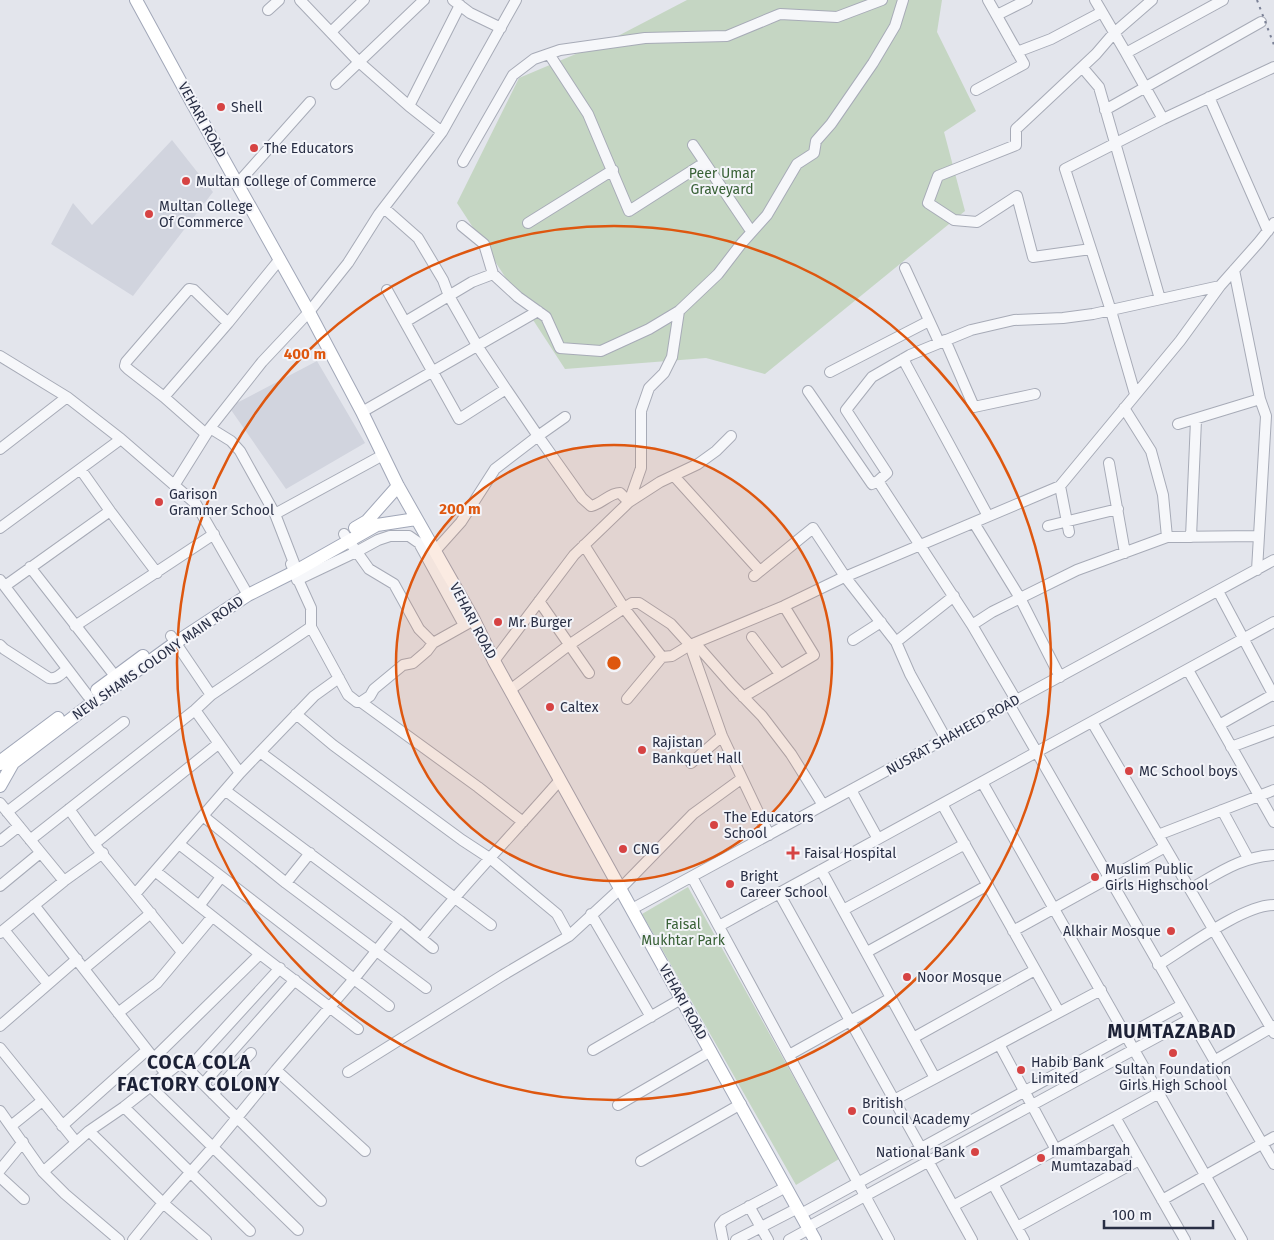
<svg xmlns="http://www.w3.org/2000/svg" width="1274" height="1240" font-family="'Fira Sans',sans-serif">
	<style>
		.built { fill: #d1d4de }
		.green { fill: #c5d6c3 }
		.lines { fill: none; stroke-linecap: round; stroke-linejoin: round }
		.minor-casing { stroke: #a7abb7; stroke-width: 12 }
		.major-casing { stroke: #a1a7b8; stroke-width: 14 }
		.minor { stroke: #f6f7fa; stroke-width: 10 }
		.major { stroke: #fff; stroke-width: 12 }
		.rail { stroke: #7b8196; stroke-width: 2; stroke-dasharray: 2.5 5; stroke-linecap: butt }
		.ring { fill: none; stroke: #de570f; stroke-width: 2.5 }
		.poi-dot { fill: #d64343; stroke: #f3f4f9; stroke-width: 2 }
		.labels { text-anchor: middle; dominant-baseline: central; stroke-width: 4; stroke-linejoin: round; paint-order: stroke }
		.poi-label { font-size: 14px; fill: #292f45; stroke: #f3f4f9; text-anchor: start }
		.street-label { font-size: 14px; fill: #292f45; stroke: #f3f4f9 }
		.park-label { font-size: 14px; fill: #386136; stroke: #f3f4f9 }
		.district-label { font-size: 19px; font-weight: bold; letter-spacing: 1px; fill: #1c2136; stroke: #f3f4f9 }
		.centre { fill: #de570f; stroke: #f3f4f9; stroke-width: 2.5 }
		.ring-label { font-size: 15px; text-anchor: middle; font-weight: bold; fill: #de570f; stroke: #f3f4f9; stroke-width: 4; stroke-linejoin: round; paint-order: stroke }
	</style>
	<rect width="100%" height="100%" fill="#e3e5ec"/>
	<path class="built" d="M172,140L213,192L133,296L51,244L73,203L92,225Z
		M317,361L365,443L286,489L229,407Z"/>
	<path class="green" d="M687,0H942L937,32L976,111L944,132L965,211L765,374L706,358L565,369L457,203L519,78L616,37Z
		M688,887L839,1159L796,1185L642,914Z"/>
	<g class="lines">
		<defs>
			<path id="minor" d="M300,0L359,62L409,106L442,132
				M453,0L470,13L501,28
				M1095,0L1126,53L1223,0
				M268,10L279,0
				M997,15L1027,0
				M331,32L364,0
				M1017,52L1051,39L1102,12
				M1126,53L1163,119
				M549,54L588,114L629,211L704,163
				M1082,67L1099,87L1160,299
				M336,84L424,0
				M976,90L1024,64L988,0
				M1209,97L1268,231
				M409,106L460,5
				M1105,110L1261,22
				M693,145L751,231
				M463,162L513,75L534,59L560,50L645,38L727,36L780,14L837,17L882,0
				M238,183L310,102
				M384,208L418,238L443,280L449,296L478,347L506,389
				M528,223L613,170
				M462,226L484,244L493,274L518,297L546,317L560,348L601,351L649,329L679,311
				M1091,249L1065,169L1163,119L1274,67
				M905,268L939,342
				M1234,270L1260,399L1266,416L1257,570
				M387,290L459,419L506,389L538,436L495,469L461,522L435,551
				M405,322L472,282L493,274
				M945,340L974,407L1035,394
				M0,356L67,397L121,439L196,504L248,595
				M903,359L988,516
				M830,372L929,321
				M808,391L872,484L878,481L972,625L992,612L1077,570L1167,537L1259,536
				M1135,394L1111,311L1091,249L1033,257L1017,196L977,222L954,220L928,203L938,176L1016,145V129L1096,54L1114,33L1152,0
				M164,397L228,323L280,259
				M1124,408L1151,451L1163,495L1167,537
				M362,412L538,311
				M565,417L538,436L582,498L591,506C602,504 609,493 620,493L629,502
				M1178,424L1260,399
				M210,428L231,441L240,451L275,514L294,563
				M206,434L164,397L128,369L125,366L126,362L189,289L194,290L228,323
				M0,449L67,397
				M1109,463L1125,553
				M81,470L110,511L157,573
				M674,476L760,571
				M878,481L887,473L846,410L872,377L910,355L971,330L1014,320L1063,318L1093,314L1220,286
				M175,484L210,428L262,362L309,312L348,263L379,214L442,132L516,0
				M1060,486L1069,532
				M629,502L641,468V411L649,388L664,373L672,357L679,311L718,274L741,244L767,215L797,164L814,153L816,141L831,124L873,63L895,26L903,0
				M275,514L383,455
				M974,523L1020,598L1060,677
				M1048,526L1118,509
				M0,528L121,439
				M344,534L369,569L394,584L419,629L433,643
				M1191,537L1196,420
				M584,545L624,608L662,657
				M291,564L311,608V627L348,695L357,702H361L370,696L374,689L403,665L413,663L427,651L433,643L474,620
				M30,567L115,676
				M754,576L813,528L846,578L896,642L954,596
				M0,580L88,696
				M297,580L356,552L378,540L390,536H409L419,543L464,625
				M5,586L110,511
				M1218,591L1274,696
				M539,601L589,673
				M972,625L1016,700
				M75,626L214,534
				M171,636L211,695
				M752,637L780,674
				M853,640L881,622
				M896,642L910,674L946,739
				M695,643L732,685L762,716L791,754L823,805
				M0,645L4,649L49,678C57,680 62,673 67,669
				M494,661L574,555L629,502L660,482L698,464L716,451L731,436
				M1188,670L1274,822
				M510,690L569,645L624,608L632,603H639L671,624L690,645L722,736L769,835
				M743,697L814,655L784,606
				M627,699L662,657L672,656L690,645L784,606L840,579L1060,486L1180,341L1220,286L1259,242L1274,223
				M361,702L478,787L523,822
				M1009,704L1274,1164
				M195,710L240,773
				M296,714L333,745L462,840L491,859L557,914L569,936
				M1092,722L1274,1033
				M1219,725L1274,694
				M1231,747L1274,731
				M260,752L491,925
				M691,763L722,736
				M982,782L1242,1240
				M851,790L878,839
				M226,791L400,921L433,948
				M0,803L64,881
				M942,804L1059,1012
				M69,809L94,844L182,952
				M1222,810L1248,858
				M7,812L124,722
				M203,816L286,883L426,988
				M1158,835L1274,790
				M30,840L195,710L211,695L311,627
				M0,841L19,826
				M94,844L218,744
				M179,844L389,1006
				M821,870L935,1078
				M155,871L260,954
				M692,877L889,1240
				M286,883L310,853
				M0,886L40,853
				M1190,889C1219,873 1240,857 1274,855
				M136,893L240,773L314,696L339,678
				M779,893L972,1240
				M34,905L166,1074
				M199,906L221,877
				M632,909L1274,560
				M843,910L965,844
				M591,914L651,1017
				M719,926L1274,622
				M4,930L48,984
				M1013,931L1165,847
				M0,933L64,881L103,853
				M421,938C465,883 514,833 560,780
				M867,952L988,885
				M1158,965C1186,948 1243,905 1274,905
				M85,968L151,913
				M118,1013L157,983L212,917
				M0,1026L77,959
				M913,1038L1035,970
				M999,1044L1056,1150
				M0,1048L76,1142
				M593,1050L681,999
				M789,1055L891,998
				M154,1058L260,954L358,1029
				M1214,1061L1274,1026
				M188,1069L280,968
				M276,1070L365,1151
				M348,1072L503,975L569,936L620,889L693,814L741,779
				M203,1084L295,980
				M151,1087L298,1230
				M213,1094L251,1053
				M894,1100L1101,990
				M618,1105L711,1051
				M124,1107L250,1231
				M0,1111L43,1172L65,1194L119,1240
				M1115,1117L1185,1240
				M11,1126L42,1101
				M62,1126L147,1050
				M89,1131L163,1203L206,1240
				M641,1161L741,1104
				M0,1170L23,1142
				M43,1172L89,1131L124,1107L180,1063L188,1069L321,1201
				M0,1177L24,1199
				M993,1184L1024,1240
				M1162,1200L1274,1137
				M749,1206L768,1240
				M953,1206L1159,1093
				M801,1214L1182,1005
				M808,1227L1190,1019
				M1017,1227L1139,1160
				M133,1240L163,1203L213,1147L276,1070L354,979L400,921
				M723,1240L720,1225L724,1220L786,1187
				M736,1240L798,1208
				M789,1240L809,1229"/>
			<path id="major" d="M136,0L191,101L309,312L362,412L398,486L474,620L494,661L815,1240
				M355,528L367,521L398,486
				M97,690L143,656
				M0,764L2,760L58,718
				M0,786L13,763L92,703L175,643L248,595L294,572L377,525L416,519"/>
		</defs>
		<use href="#minor" class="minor-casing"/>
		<use href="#major" class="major-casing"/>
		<use href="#minor" class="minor"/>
		<use href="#major" class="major"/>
		<path class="rail" d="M1257,0L1274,45"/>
	</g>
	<circle cx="614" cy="663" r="218" fill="#de570f" fill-opacity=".12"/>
	<g class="ring">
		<circle cx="614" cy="663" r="218"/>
		<circle cx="614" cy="663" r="437"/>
	</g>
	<g class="poi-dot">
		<circle cx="221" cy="107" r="5"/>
		<circle cx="254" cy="148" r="5"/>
		<circle cx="186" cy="181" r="5"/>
		<circle cx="149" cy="214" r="5"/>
		<circle cx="159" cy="502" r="5"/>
		<circle cx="498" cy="622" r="5"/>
		<circle cx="550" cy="707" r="5"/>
		<circle cx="642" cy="750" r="5"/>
		<circle cx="1129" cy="771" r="5"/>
		<circle cx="714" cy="825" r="5"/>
		<circle cx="623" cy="849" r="5"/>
		<path d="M790.5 845.5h5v5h5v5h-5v5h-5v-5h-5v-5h5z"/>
		<circle cx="1095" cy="877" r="5"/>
		<circle cx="730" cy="884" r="5"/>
		<circle cx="1171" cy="931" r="5"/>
		<circle cx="907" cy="977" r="5"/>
		<circle cx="1173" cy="1053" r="5"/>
		<circle cx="1021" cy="1070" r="5"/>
		<circle cx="852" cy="1111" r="5"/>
		<circle cx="975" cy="1152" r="5"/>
		<circle cx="1041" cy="1158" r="5"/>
	</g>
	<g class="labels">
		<g class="poi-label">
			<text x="231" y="107">Shell</text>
			<text x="264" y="148">The Educators</text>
			<text x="196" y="181">Multan College of Commerce</text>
			<text x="159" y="206">Multan College<tspan x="159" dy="16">Of Commerce</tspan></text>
			<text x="169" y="494">Garison<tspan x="169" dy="16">Grammer School</tspan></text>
			<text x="508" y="622">Mr. Burger</text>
			<text x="560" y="707">Caltex</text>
			<text x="652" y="742">Rajistan<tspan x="652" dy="16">Bankquet Hall</tspan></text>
			<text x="1139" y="771">MC School boys</text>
			<text x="724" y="817">The Educators<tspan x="724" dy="16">School</tspan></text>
			<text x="633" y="849">CNG</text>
			<text x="804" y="853">Faisal Hospital</text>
			<text x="1105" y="869">Muslim Public<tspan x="1105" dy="16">Girls Highschool</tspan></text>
			<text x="740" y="876">Bright<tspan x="740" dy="16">Career School</tspan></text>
			<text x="1161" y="931" text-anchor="end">Alkhair Mosque</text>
			<text x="917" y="977">Noor Mosque</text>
			<text x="1031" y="1062">Habib Bank<tspan x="1031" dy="16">Limited</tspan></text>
			<text x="1173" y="1069" text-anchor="middle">Sultan Foundation<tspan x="1173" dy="16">Girls High School</tspan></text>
			<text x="862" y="1103">British<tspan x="862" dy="16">Council Academy</tspan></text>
			<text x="1051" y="1150">Imambargah<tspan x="1051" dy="16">Mumtazabad</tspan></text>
			<text x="965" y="1152" text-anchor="end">National Bank</text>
		</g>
		<g class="street-label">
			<text transform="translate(202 120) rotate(61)">VEHARI ROAD</text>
			<text transform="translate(473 621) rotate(62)">VEHARI ROAD</text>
			<text transform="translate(158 658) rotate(-35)">NEW SHAMS COLONY MAIN ROAD</text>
			<text transform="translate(953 735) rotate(-29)">NUSRAT SHAHEED ROAD</text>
			<text transform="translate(683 1002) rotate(61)">VEHARI ROAD</text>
		</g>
		<g class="park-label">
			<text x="722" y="173">Peer Umar<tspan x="722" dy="16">Graveyard</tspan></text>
			<text x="683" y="924">Faisal<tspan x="683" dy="16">Mukhtar Park</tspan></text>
		</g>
		<g class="district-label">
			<text x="1172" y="1031">MUMTAZABAD</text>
			<text x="199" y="1062">COCA COLA<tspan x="199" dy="22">FACTORY COLONY</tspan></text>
		</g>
	</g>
	<circle cx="614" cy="663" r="8" class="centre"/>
	<g class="ring-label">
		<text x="305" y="359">400 m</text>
		<text x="460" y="514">200 m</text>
	</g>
	<path d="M1104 1220v8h109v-8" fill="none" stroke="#292f45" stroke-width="2.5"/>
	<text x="1112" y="1220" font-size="15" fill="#292f45" stroke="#f3f4f9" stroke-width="4" paint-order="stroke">100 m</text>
</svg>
